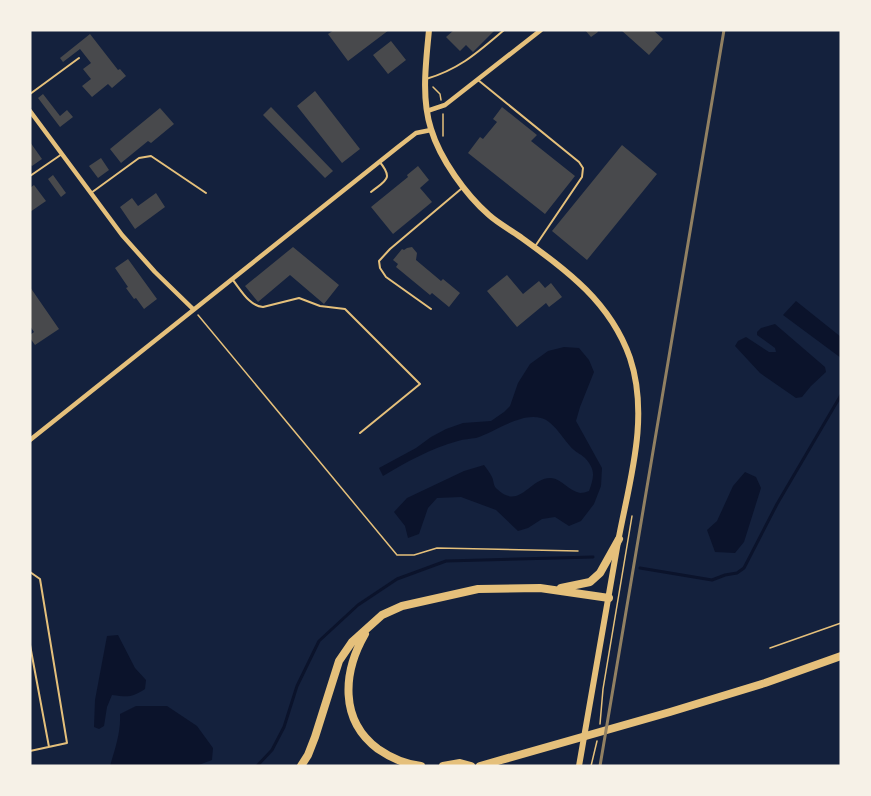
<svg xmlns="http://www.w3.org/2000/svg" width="871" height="796" font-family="Figtree,sans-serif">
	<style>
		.water { fill: #0b132b }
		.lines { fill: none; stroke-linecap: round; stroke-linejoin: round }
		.stream { stroke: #0b132b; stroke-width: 3 }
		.building { fill: #48494c }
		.path { stroke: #e5c07b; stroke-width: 1.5 }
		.service { stroke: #e5c07b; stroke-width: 2 }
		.minor { stroke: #e5c07b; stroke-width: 4.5 }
		.tertiary { stroke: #e5c07b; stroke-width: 6 }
		.trunk { stroke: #e5c07b; stroke-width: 8 }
		.rail { stroke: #918062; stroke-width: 3 }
	</style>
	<rect width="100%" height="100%" fill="#14213d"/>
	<path class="water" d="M796,301L841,337V358L783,315Z
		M775,324L825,367L826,372L811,386L802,397L796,398L760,373L735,346L738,341L746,337L769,352H776L775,348L757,335V332L761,328Z
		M564,347L579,348L589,360L594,372L580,407L576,421L602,468L601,486L594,504L581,521L569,526L555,517L542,519L528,528L518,531L496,510L461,497L437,498L428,508L419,534L408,538L405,526L394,512L407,498L464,471L484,465C487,469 490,473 492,477C494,481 493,486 497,489C520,511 530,477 551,478C562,479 569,491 580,493C583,493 586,492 589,491C594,477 596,470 585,458C581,454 577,453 574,450C564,441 554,421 541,418C521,412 495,432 476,438C470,439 464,439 458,441C431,448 407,462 383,476L379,468L416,448L431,437L446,429L463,423L491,421L504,412L510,406L518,383L530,364L548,351Z
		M745,472L756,477L761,488L744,542L735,553L715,552L707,530L717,521L733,486Z
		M118,635L135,668L146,680L145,689C131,698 128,697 112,695L107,707L104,726L99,729L94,727L95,700L107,636Z
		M136,706H167L197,726L213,748L212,760L196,766H110C115,749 121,732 120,714Z"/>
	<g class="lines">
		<path class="stream" d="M640,568L712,580L725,575L737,573L744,568L777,504L841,395
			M257,766L272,750L284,727L297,686L319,641L358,605L397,579L446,561L593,557"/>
	</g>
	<path class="building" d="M334,30H389L348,61L328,34Z
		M454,30H495L473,52L466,45L460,51L446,37Z
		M585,30H597L598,32L591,37Z
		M621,30H653L663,39L649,55Z
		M90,34L118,70L120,69L126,76L112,88L108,84L92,97L82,86L91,79L83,69L91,63L80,49L63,62L60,58Z
		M391,41L406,60L388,74L373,55Z
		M315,91L360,149L342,163L297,106Z
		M43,94L60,116L67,110L73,117L60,127L38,98Z
		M271,107L333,171L325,178L263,115Z
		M502,107L537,135L531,141L575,176L545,214L468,153L480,137L483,139L497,122L493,119Z
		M160,108L174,124L151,143L148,141L121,163L110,149Z
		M30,142L42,159L32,166L30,164Z
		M622,145L657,174L587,260L552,231Z
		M101,158L109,170L98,178L89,166Z
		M418,166L429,180L420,188L432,202L393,234L371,207L408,177L407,175Z
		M53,175L66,193L61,197L48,179Z
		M34,185L46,201L30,212V188Z
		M156,193L165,207L135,229L120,207L132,198L138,206Z
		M293,247L339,285L324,304L290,275L258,302L245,286Z
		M412,247L417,253L416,260L441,281L443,279L460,293L449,307L432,293L430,295L396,267L398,264L393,260L402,249L404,250L407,248Z
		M128,259L157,299L144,309L136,298L134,299L126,288L128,287L115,268Z
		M507,275L523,294L539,281L545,288L551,283L562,297L549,307L546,303L517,327L487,291Z
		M30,287L59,329L35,345L30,338V335L34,332L30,326Z"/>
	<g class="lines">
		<path class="path" d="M433,87L440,94L441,100
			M443,114V136
			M198,315L397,555H414L437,548L578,551
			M770,648L841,623
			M600,724L603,689L632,516
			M591,766L597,741"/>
		<path class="service" d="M426,79C460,69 478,52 504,30
			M478,80L579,162L583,168L582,177L536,245
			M30,94L79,58
			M30,176L62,154
			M371,192C386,180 394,179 379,161
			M91,193L139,158L151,156L206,193
			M232,279C241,290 249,306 263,307L299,298L320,306L345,309L420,384L360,433
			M431,309L386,277L380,268L379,261L390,249L461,189
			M30,572L40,579L67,743L30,751
			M30,645L49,747"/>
		<path class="minor" d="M30,111L122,235L155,272L193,309
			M427,111L445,105L541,30
			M30,440L398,147L416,133L431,130"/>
		<path class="tertiary" d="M429,30C426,62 421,98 431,129C440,159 466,195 489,215C498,223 509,229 519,236C566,270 610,301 630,358C650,418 629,482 618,542C605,617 592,691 579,766"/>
		<path class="trunk" d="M561,588L590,582L600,573L619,539
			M365,634C343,672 339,720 378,749C391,758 404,764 421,766
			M301,766L308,755L315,737L339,661L352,642L382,615L402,606L478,589L540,588L609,598
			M443,766L460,763L471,766
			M480,766L670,712L765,683L841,656"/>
		<path class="rail" d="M600,766L724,30"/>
	</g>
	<rect width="871" height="796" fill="none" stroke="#f6f1e7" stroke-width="63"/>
</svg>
